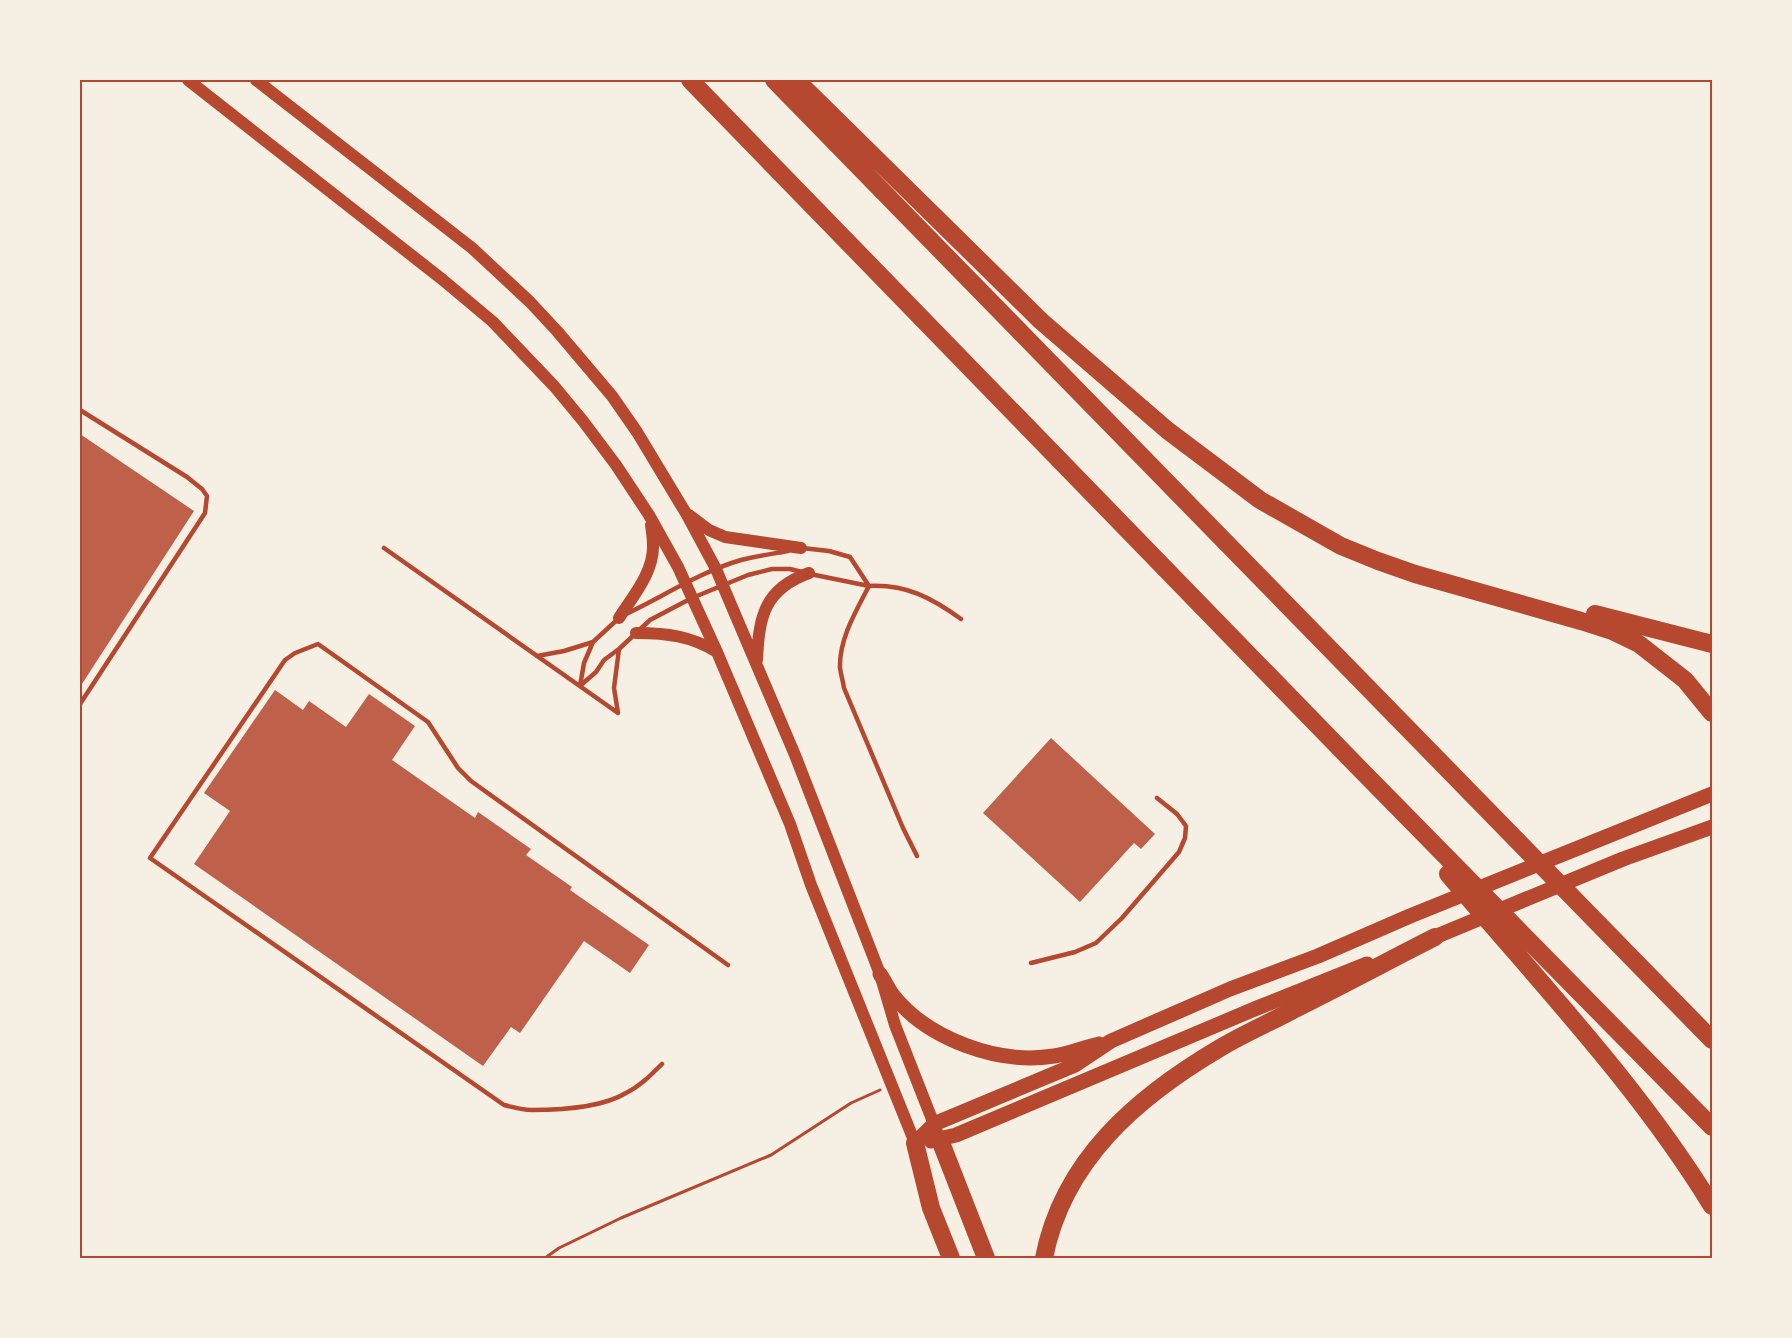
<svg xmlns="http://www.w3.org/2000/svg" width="1792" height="1338" font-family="'PT Sans',sans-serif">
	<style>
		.building { fill: #bf614a }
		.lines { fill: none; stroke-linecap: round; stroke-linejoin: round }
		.path { stroke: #b5482f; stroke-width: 3 }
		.service { stroke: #b5482f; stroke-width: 4.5 }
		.secondary { stroke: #b5482f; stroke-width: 12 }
		.primary { stroke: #b5482f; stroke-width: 15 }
		.motorway { stroke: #b5482f; stroke-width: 18 }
		.neatline { fill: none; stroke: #b5482f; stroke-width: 2 }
	</style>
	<rect width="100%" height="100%" fill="#f6efe4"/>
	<path class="building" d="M80,434L194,511L80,687Z
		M275,690L303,710L309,701L346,727L369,694L415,726L392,760L475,818L478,812L531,849L526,855L572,887L570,890L649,945L630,973L584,941L520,1033L511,1027L483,1066L194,864L230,811L204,793Z
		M1051,738L1155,834L1141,849L1134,843L1080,902L983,813Z"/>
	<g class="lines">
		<path class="path" d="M545,1258L559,1248L621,1218L771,1155L851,1103L880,1090"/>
		<path class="service" d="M80,410L187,477L202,489L207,496L205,513L80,704
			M384,548L618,713
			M802,548L829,551L850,557L869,586
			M810,574L869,586
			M626,614C664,596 700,572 741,560C756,556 772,554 788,551
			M537,656L564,651L593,642
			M581,685L596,672L604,660L619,649L650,620L669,610L692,598L748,575L772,569H790L802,572
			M580,686L584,663L593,642L619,618
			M618,713L614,688L619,649
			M917,856L903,828L844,688C843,681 841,675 840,668C839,639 856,611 869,586C906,584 932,598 961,619
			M1031,963L1075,952L1096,943L1122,918L1179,852L1185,838L1186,826L1177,814L1157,798
			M662,1064C651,1075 640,1086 626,1093C601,1108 560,1110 531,1110C522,1110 513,1107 504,1105L150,858L285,660L295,653L318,644L428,722L458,768L471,781L728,965"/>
		<path class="secondary" d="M188,80L443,280L493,322L554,386L583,421L616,465L649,515L678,567L717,652L790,824L811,885L915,1143
			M256,80L472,248L530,302L557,331L612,396L637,432L687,515L716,569L729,600L795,755L880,974L895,1025L937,1132
			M689,515L709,530L725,537L801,548
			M619,618C633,596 654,572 653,545C653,538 652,532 651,525
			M636,633C667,633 691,636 717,652
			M757,660C759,617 764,589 809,573"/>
		<path class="primary" d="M1425,941L1623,859L1712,827
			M880,974C884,980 888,988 892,994C927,1039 998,1065 1054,1056C1069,1054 1084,1047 1099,1044
			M931,1141L956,1135L1257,1008L1367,964
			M915,1143L934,1124L1075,1065L1111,1041L1230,989L1318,956L1410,916L1712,794"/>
		<path class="motorway" d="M690,80L1358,767L1712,1127
			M774,80L1712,1040
			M796,80L1041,321L1167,430L1260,500L1341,546L1378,561L1415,574L1581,621L1612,631L1639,644L1685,680L1712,713
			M1595,614L1712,644
			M1448,874C1539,982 1638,1085 1712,1206
			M940,1140L986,1258
			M915,1143L931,1208L951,1258
			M1044,1258C1063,1160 1137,1097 1220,1048C1243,1034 1269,1023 1293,1010C1341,986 1388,961 1435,937"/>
	</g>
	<rect width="1792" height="1338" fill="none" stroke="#f6efe4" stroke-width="162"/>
	<rect x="81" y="81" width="1630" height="1176" class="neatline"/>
</svg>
